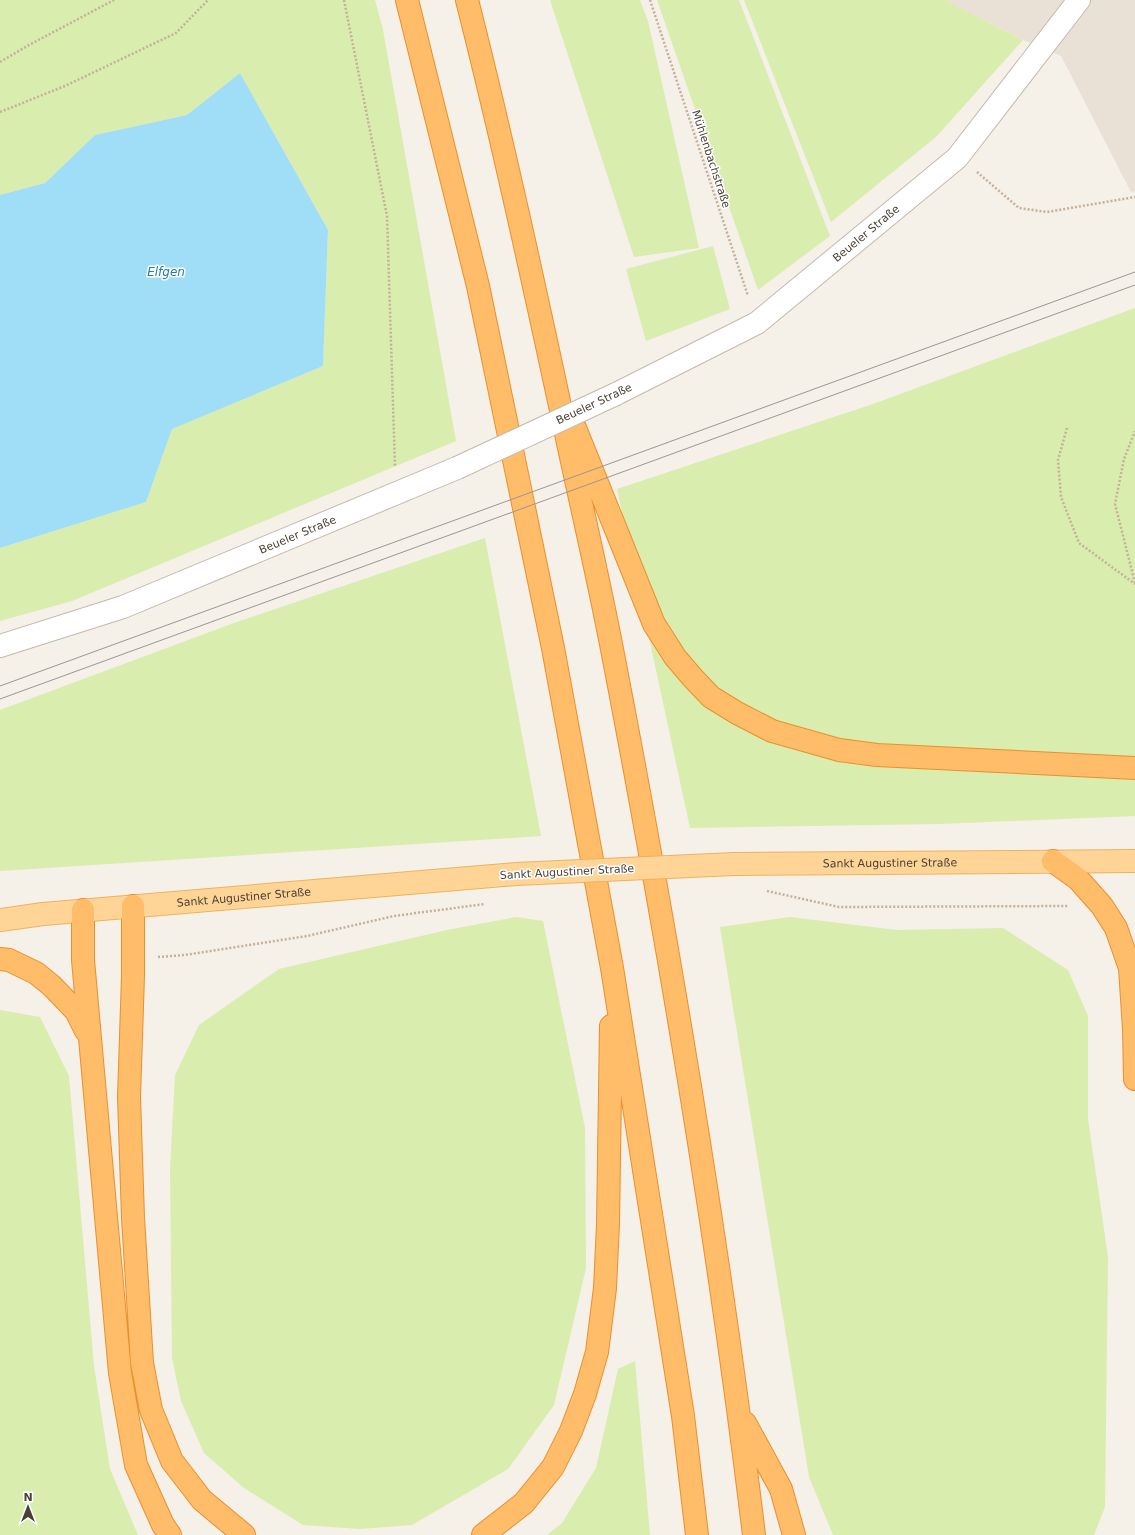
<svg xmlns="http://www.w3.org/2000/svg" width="1135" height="1535" font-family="'DejaVu Sans',sans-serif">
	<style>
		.residential { fill: #eae1d6 }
		.green { fill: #d8edae }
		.water { fill: #a0ddf7 }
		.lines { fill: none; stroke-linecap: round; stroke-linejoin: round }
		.minor-casing { stroke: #c5b9ad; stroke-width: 24 }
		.major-casing { stroke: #eeb25d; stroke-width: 24 }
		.highway-casing { stroke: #eb8f2d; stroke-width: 24 }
		.path { stroke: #c5b09a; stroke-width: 2.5; stroke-dasharray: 2 2; stroke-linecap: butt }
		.minor { stroke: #fff; stroke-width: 22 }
		.major { stroke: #ffd597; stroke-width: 22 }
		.highway { stroke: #ffbc69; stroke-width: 22 }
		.tram { stroke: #989898; stroke-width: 1 }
		.minor-bridge-casing { stroke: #c5b9ad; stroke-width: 24; stroke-linecap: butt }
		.major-bridge-casing { stroke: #eeb25d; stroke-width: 24; stroke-linecap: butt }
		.minor-bridge { stroke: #fff; stroke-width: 22 }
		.major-bridge { stroke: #ffd597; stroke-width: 22 }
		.labels { text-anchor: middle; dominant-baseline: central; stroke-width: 3; stroke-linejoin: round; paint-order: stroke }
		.street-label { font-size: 11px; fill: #4a4036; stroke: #fff }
		.water-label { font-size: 12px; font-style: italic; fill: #227da5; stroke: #fff }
	</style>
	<rect width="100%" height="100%" fill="#f5f0e8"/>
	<path class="residential" d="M945,0H1135V191L1131,192L1061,56L1023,40Z"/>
	<path class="green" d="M0,0H375L383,30L456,441L72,601L0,621V548L146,502L172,429L323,366L328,230L240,73L187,115L95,135L45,183L0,195Z
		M550,0H640L648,21L699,248L634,257Z
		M657,0H739L830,236L758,290Z
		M744,0H945L1023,40L936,137L831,222Z
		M713,246L730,309L646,341L626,269Z
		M1135,308V816L940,824L690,828L617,489L873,404Z
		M485,538L541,836L0,871V710L234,623Z
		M516,917L543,921L585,1128L586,1268L554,1405L508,1469L412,1525L360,1529L303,1525L244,1488L204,1453L181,1401L172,1358L170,1169L175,1075L199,1025L279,969L447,930Z
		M790,917L897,930L1003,928L1068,970L1088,1016V1119L1108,1257L1105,1507L1094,1535H833L809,1477L720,927Z
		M0,1010L40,1017L69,1076L94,1366L110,1469L138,1535H0Z
		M635,1361L650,1535H547L562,1523L596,1468L618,1369Z"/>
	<path class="water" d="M240,73L328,230L323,366L172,429L146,502L0,548V195L45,183L95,135L187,115Z"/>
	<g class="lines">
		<defs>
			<g id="minor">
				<path id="s1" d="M616,394L757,323L957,158L1079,0"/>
				<path id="s2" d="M0,646L123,607L457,468"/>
			</g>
			<g id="major">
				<path id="s3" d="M734,864L1135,861"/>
				<path id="s4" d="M0,920L43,914L516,874"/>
			</g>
			<path id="highway" d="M407,0L478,286L553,648L612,968L683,1416L697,1535
				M467,0C503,142 534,285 565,429C580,500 597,572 611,644C668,939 718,1236 754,1535
				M575,428L654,624L675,657L692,677L711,697L737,713L772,731L839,750L877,755L1135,768
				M1053,861L1078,879L1102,906L1116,928L1130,968L1134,1029L1135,1079
				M133,906V976L129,1097L133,1218L142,1363L151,1410L172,1461L202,1500L244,1535
				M83,910V960L120,1373L136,1465L163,1525L170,1535
				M0,959L9,960L36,973L52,986L76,1011L86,1031
				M745,1423L781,1489L794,1535
				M483,1535L524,1503L553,1467L571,1431L585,1394L597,1352L605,1288L608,1224L611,1026"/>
		</defs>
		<use href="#minor" class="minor-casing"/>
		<use href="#major" class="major-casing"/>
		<use href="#highway" class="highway-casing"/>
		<path class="path" d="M344,0L387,216L395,467
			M650,0L748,296
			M0,62L29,45L114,0
			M0,112L65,86L176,33L208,0
			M977,172L1019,208L1047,212L1135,197
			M1067,428L1058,460L1061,497L1079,543L1135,584
			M1135,583L1115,504L1124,459L1135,431
			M767,891L839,907L1068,906
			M158,957L185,955L307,936L394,916L485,904"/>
		<use href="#minor" class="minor"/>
		<use href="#major" class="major"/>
		<use href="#highway" class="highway"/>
		<path class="tram" d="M0,686L1135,272
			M0,699L1135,285"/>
		<defs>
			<path id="minor-bridge" d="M457,468L616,394"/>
			<path id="major-bridge" d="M516,874L734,864"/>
		</defs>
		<use href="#minor-bridge" class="minor-bridge-casing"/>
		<use href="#major-bridge" class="major-bridge-casing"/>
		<use href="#minor-bridge" class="minor-bridge"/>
		<use href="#major-bridge" class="major-bridge"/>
	</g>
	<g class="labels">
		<g class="street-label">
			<text transform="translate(711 159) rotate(72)">Mühlenbachstraße</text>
			<text stroke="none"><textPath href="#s1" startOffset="299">Beueler Straße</textPath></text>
			<text transform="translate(594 404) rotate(-25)">Beueler Straße</text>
			<text stroke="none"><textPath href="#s2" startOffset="318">Beueler Straße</textPath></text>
			<text stroke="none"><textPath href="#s3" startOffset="156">Sankt Augustiner Straße</textPath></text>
			<text transform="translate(567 872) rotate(-3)">Sankt Augustiner Straße</text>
			<text stroke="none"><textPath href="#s4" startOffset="245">Sankt Augustiner Straße</textPath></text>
		</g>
		<g class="water-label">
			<text x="166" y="272">Elfgen</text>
		</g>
	</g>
	<g transform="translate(28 1507)" stroke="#ffffff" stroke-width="3" paint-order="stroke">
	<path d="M0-3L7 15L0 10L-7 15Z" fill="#4a4036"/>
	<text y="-6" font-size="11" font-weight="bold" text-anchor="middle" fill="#4a4036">N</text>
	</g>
</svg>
